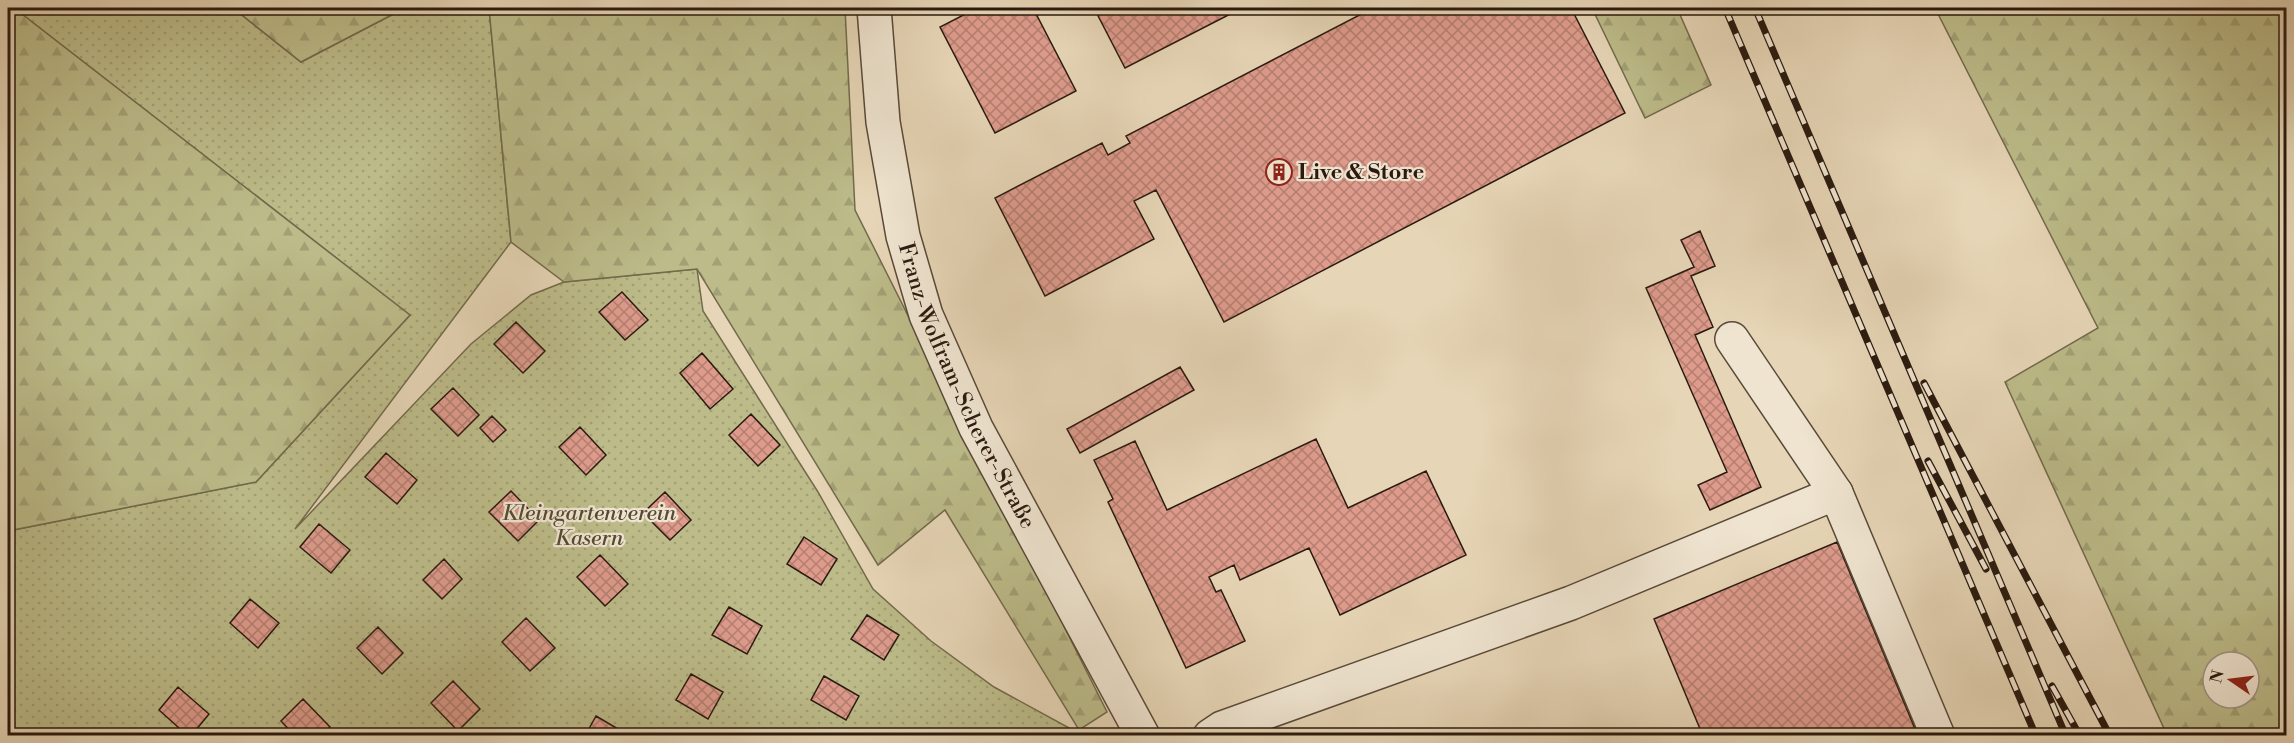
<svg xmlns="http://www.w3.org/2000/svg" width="2294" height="743" font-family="'Libre Bodoni',serif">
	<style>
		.grass { fill: url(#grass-dots); stroke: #736a4c; stroke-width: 1.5 }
		.forest { fill: url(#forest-firs); stroke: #736a4c; stroke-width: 1.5; fill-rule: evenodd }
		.building { fill: url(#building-cross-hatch); stroke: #2a1a0f; stroke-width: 1.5 }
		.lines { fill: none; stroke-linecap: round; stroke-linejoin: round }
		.minor-casing { stroke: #594939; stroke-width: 36 }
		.minor { stroke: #efe4d0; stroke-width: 33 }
		.rail-casing { stroke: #2a1a0f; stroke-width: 7 }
		.rail { stroke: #efe4d0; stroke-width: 4.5; stroke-dasharray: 14; stroke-linecap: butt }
		.labels { text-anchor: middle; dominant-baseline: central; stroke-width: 4.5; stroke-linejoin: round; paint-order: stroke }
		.poi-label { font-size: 22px; font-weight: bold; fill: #2a1a0f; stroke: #efe4d0; text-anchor: start }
		.street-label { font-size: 22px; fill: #2a1a0f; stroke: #efe4d0 }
		.park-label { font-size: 22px; font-style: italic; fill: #564a34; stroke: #efe4d0 }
	</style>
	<defs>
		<pattern id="grass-dots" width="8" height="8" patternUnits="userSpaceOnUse" patternTransform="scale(1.5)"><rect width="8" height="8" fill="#bcbb89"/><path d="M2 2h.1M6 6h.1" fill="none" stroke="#a2a075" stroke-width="1.8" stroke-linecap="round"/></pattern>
		<pattern id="forest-firs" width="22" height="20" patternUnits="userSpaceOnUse" patternTransform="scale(1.5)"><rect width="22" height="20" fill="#bcbb89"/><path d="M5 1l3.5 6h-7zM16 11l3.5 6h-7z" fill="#a2a075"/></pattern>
		<pattern id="building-cross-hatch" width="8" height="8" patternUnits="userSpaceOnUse" patternTransform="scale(1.5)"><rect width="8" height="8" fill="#de9b8c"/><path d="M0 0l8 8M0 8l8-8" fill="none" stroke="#b47e71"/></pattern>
	</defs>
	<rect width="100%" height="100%" fill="#e6d5b6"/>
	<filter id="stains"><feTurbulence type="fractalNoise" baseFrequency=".00333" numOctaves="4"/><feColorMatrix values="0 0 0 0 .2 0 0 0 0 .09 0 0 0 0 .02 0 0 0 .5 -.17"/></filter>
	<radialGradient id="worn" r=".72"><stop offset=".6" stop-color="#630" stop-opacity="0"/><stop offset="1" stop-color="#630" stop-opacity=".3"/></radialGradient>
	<path class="grass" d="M14,8H233L301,62L405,8H489L511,242L295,529L471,344L531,295L564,282L697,269L703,311L818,492L873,589L931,641L994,687L1082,735L8,736V531L256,482L410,315Z"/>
	<path class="forest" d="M8,8H14L410,315L256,482L8,531Z
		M233,8H405L301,62Z
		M489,8H845L855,210L1107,712L1079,730L945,510L878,565L697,269L564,282L511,242Z
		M1592,8H1677L1711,85L1645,118Z
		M1935,8H2286V735H2167L2005,382L2098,328ZM2213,662H2249V698H2213Z"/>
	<path class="building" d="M977,8H1033L1076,91L995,133L940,27Z
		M1094,8H1242L1125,68Z
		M1373,8H1571L1625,113L1224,322L1156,190L1134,201L1154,239L1045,296L995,198L1102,143L1108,155L1130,143L1126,136Z
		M1700,231L1715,266L1691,276L1713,327L1695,335L1761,487L1710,510L1698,485L1727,472L1646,288L1694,267L1681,240Z
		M622,292L648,320L625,340L599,312Z
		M516,322L545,351L523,373L494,344Z
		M702,353L733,389L710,409L680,373Z
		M1180,367L1194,390L1080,453L1067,429Z
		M453,388L479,415L458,436L431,409Z
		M751,414L780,445L758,466L729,435Z
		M492,416L506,430L493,442L480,428Z
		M580,427L606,455L586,475L559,447Z
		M1316,439L1348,508L1426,471L1466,555L1340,615L1309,548L1240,580L1234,565L1209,577L1216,592L1221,590L1245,641L1186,668L1108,502L1113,499L1094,460L1135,441L1167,510Z
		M386,453L417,480L397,504L365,477Z
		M511,491L539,520L518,541L489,512Z
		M665,492L691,520L670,540L643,513Z
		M319,524L350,550L331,573L300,547Z
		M804,537L837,559L821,585L787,564Z
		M1837,542L1918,736H1703L1654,619Z
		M600,555L628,584L605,606L577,577Z
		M444,559L462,579L442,599L423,580Z
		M250,599L279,623L258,648L230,623Z
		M729,607L762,626L747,654L712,635Z
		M867,615L899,635L884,660L851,639Z
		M526,618L555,648L530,671L502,642Z
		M378,627L403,653L382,674L357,648Z
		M691,674L723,692L708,719L676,700Z
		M824,676L859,696L846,720L811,700Z
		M453,681L480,709L458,731L431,703Z
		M178,687L209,714L191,736H188L159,710Z
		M303,699L330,727L321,736H295L281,721Z
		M596,716L630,736H585Z"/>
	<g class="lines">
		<defs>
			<g id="minor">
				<path id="s1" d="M874,8L883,122L903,236L926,315L976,428L1143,736"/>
				<path d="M1732,339L1836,493L1938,736"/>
				<path d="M1210,736L1222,728L1571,603L1836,493"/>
			</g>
		</defs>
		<use href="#minor" class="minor-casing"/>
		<use href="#minor" class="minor"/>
		<defs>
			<path id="rail" d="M1725,8L2036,736
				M1755,8L2066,736
				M1924,383L2110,736
				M1928,461L1986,569
				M2052,686L2080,736"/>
		</defs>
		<use href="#rail" class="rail-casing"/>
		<use href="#rail" class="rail"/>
	</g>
	<defs>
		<symbol id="building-ring" viewBox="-11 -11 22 22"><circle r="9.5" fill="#efe4d0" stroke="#8f2418" stroke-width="1.5"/><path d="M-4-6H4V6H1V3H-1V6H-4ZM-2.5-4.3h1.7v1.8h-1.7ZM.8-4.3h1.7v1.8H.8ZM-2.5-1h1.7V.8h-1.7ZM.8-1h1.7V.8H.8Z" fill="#8f2418"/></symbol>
	</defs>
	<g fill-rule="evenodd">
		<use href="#building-ring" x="1264" y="157" width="30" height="30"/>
	</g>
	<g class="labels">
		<g class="poi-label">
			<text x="1298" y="172">Live &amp; Store</text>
		</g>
		<g class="street-label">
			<text stroke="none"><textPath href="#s1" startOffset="393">Franz-Wolfram-Scherer-Straße</textPath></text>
		</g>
		<g class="park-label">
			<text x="589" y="513">Kleingartenverein<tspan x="589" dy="25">Kasern</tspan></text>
		</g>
	</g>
	<rect width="2294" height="743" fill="none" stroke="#e6d5b6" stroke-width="30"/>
	<rect x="9" y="9" width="2276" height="725" fill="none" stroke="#2a1a0f" stroke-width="3"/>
	<rect x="15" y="15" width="2264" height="713" fill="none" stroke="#2a1a0f" stroke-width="1.5"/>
	<g transform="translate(2231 680) rotate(284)"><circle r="28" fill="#efe4d0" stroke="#a09383" stroke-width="1.5"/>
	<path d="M0-4.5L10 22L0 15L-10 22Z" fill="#8f2418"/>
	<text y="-9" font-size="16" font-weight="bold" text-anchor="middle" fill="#2a1a0f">N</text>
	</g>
	<rect width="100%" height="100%" filter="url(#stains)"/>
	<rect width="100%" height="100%" fill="url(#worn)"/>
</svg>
